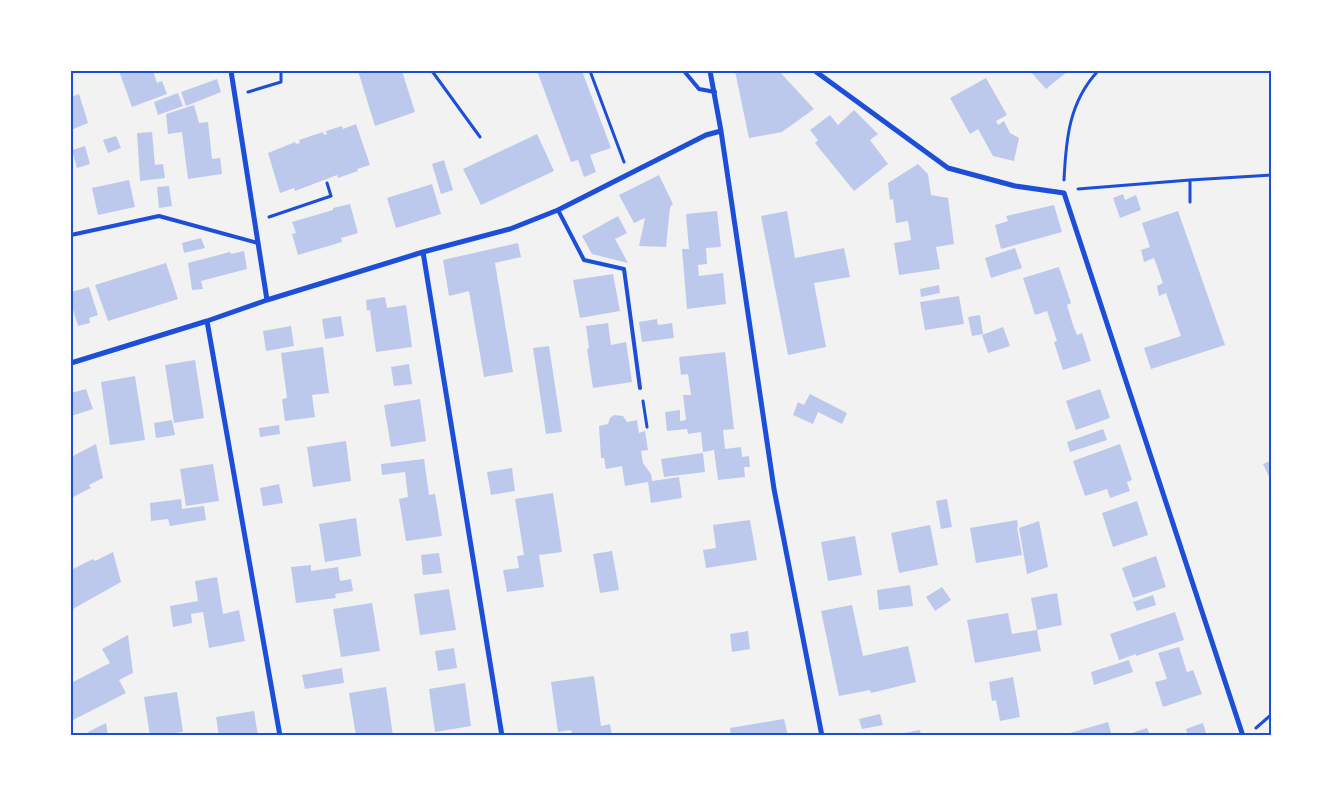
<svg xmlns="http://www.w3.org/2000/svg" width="1343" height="807" font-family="Figtree,sans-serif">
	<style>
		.building { fill: #bdc9ec }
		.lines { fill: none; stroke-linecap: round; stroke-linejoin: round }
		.path { stroke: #1d4ed8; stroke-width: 3 }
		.service { stroke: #1d4ed8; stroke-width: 4 }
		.minor { stroke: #1d4ed8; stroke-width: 5 }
		.neatline { fill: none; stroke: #1d4ed8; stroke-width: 2 }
	</style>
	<rect width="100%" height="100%" fill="#f2f2f2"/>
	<path class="building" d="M119,71H153L157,83L162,81L167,94L132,107Z
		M358,71H402L415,112L375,126Z
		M537,71H582L611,148L590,155L596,172L584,177L578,160L571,162Z
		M735,71H779L814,109L782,132L749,138Z
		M1030,71H1068L1046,89Z
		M986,78L1007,115L996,121L998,125L1004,121L1010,133L1019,138L1014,161L993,156L978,129L970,134L950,98Z
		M217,79L221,92L186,106L181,92Z
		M178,93L183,106L158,115L154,102Z
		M79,94L88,123L71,130V97Z
		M194,105L199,123L208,122L212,159L220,158L222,174L188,179L182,132L168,134L166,114Z
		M854,110L878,134L870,140L888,164L854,191L815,143L818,140L810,130L830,115L838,125Z
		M356,124L370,165L357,169L358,171L338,178L337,175L295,191L294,188L280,193L268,153L295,142L296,144L300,143L299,140L323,132L324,135L327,134L326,131L342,126L343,129Z
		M152,132L155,165L163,164L165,178L140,181L137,133Z
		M537,134L554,171L481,205L463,169Z
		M116,136L121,148L108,153L103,140Z
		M85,146L90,164L77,168L72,150Z
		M444,160L453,190L441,194L432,164Z
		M918,164L928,174L931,195L948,198L954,244L936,247L940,269L899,275L894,243L911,240L908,221L896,223L893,199L890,200L888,183Z
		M659,175L673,204L670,207L666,247L639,246L645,218L634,223L619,195Z
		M129,180L135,207L98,215L92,188Z
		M432,184L441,214L396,228L387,198Z
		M169,186L172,206L159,208L157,187Z
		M1123,194L1125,200L1136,195L1141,210L1120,218L1113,198Z
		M350,204L358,233L341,238L342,242L298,255L292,234L296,233L292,222L333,210V208Z
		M1054,205L1062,232L1001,249L995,225L1008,221L1006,216Z
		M717,211L721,247L706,248L707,264L698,265L699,276L723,273L726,304L687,309L682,249H689L686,214Z
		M787,211L795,258L844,248L850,277L814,283L826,347L788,355L761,216Z
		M1178,211L1225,345L1151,369L1144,348L1181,336L1166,293L1159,296L1157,286L1163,283L1154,258L1144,262L1141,250L1150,247L1142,223Z
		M618,216L627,233L615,239L628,263L592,254L582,236Z
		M201,238L205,248L184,253L182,243Z
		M518,243L521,257L495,263L513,372L484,377L469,291L449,296L443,260Z
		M1015,248L1022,268L991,278L985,258Z
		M244,251L247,269L201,281L203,289L192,290L188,263L230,252L231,254Z
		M166,263L178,299L108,321L95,285Z
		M1059,267L1071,303L1067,305L1073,325L1077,335L1082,333L1091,361L1063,370L1054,342L1057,341L1047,311L1035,315L1023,278Z
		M613,274L620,311L580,318L573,280Z
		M939,285L940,293L921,297L920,289Z
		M89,287L98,315L89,318L90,323L78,326L71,303V292Z
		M959,296L964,324L925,330L920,302Z
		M385,297L387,308L406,305L412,347L376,352L370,310L367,311L366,300Z
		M980,315L983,334L972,336L968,317Z
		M341,316L344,336L325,339L322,319Z
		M657,319L658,325L672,323L674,338L642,342L639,322Z
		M608,323L611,345L626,342L632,382L593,388L587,349L589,348L586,326Z
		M291,326L294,346L266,351L263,331Z
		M1003,327L1010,346L988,353L982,335Z
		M549,346L562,432L546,434L533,348Z
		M323,347L329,393L312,395L315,417L285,421L282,399L287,398L281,353Z
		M725,352L734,429L723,430L725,449L741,447L742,457L749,456L750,467H744L745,477L718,480L714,450L703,452L701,432L688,434L687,429L667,431L665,412L680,410V421L686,420L683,395H691L688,374L681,375L679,357Z
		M195,360L204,418L174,423L165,365Z
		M409,364L412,384L394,386L391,367Z
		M135,376L145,440L110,445L101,382Z
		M86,389L93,409L71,416V393Z
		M1100,389L1110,418L1076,430L1066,401Z
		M810,394L847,413L842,424L818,412L813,424L793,415L798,402L804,405Z
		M420,399L426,441L391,447L384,405Z
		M614,415L623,416L627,422L637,420L639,433L645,431L648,450L641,451L643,463L651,474L652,481L679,477L682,498L651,503L648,482L625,486L622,466L606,469L604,458H601L599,426L608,424L610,418Z
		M172,420L175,435L156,438L154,423Z
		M279,425L280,434L260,437L259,428Z
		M1103,429L1107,440L1070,452L1067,442Z
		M346,441L351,481L313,487L307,447Z
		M96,444L103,478L89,485L91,488L71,498V457Z
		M1120,444L1132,480L1127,482L1130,491L1110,498L1107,489L1085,496L1073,461Z
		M703,453L705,472L664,477L661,459Z
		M424,459L429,495L435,494L442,536L406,541L399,499L408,497L405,472L382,475L381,464Z
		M1272,460V483L1263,464Z
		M213,464L219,501L186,506L180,469Z
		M512,468L515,491L491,495L487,472Z
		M279,484L283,503L263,506L260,488Z
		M553,493L562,552L539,555L544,587L507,592L503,570L519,568L517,556L524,555L515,499Z
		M181,499L182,509L204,506L206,520L170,526L168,519L151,521L150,503Z
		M947,499L952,527L941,529L936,501Z
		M1137,501L1148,535L1113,547L1102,513Z
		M356,518L361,556L325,562L319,524Z
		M750,520L757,560L706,568L703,550L716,548L713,525Z
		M1017,520L1018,527H1017L1022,555L976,563L970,528Z
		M1039,521L1048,567L1027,574L1019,528Z
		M930,525L938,565L899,573L891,533Z
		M855,536L862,575L828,581L821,542Z
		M612,551L619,590L600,593L593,554Z
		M113,552L121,582L71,610V570L93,559L95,561Z
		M439,553L442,573L423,575L421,555Z
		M1156,556L1166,587L1133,598L1122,568Z
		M311,565V571L338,567L340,581L351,579L353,591L335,594L336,598L296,603L291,567Z
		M217,577L223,614L239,610L245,641L209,648L203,612L191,614L192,623L173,627L170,606L198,601L195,581Z
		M910,585L913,606L879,610L877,590Z
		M942,587L951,600L935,611L926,597Z
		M449,589L456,630L420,635L414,594Z
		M1057,593L1062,625L1037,630L1041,651L975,663L967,620L1008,613L1012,634L1037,630L1031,598Z
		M1153,595L1156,605L1137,611L1133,602Z
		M372,603L380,651L341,657L333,609Z
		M852,605L863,656L908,646L916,682L871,693L870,690L839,696L821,611Z
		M1175,612L1184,640L1136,656V654L1119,660L1110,634Z
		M748,631L750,649L732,652L730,634Z
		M128,635L133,673L119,680L126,693L71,721V683L110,663L102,649Z
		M1179,647L1187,672L1193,670L1202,694L1163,707L1155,682L1167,679L1158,653Z
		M454,648L457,668L438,671L435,651Z
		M1129,660L1133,672L1094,685L1091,672Z
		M342,668L344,683L305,689L302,675Z
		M594,676L601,726L610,724L612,736H573L571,730L558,732L551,682Z
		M1013,677L1020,717L1000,721L996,700L992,701L989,682Z
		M465,683L471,726L435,732L429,689Z
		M386,687L393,736H356L349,693Z
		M177,692L183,732L150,736L144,697Z
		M254,711L258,736H219L216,717Z
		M880,714L883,725L862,729L859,719Z
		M784,719L788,736H731L730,728Z
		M1108,722L1112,736H1071L1070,733Z
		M106,723L108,736H89L88,732Z
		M1203,723L1206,733L1196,736H1188L1186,729Z
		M1147,728L1150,736H1126V735Z
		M920,730L921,736H893V735Z"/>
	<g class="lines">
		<path class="path" d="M432,71L480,137
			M590,71L624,162
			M248,92L281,82V71
			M1064,180C1066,139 1069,102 1098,71
			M1078,189L1190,180L1272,175
			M1190,202V180
			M269,217L331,196L327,183
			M643,401L647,427
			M1256,728L1272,714"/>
		<path class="service" d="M684,71L699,89L715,92
			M558,210L584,260L624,269L640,388
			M71,235L159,216L258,243"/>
		<path class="minor" d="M231,71L267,300
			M710,71L721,131L774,489L822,736
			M815,71L948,168L1015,186L1064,193L1243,736
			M423,252L502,736
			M207,321L280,736
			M71,363L207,321L267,300L423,252L510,229L558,210L706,135L721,131"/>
	</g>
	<rect width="1343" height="807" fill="none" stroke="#ffffff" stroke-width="145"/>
	<rect x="72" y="72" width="1198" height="662" class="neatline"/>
</svg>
